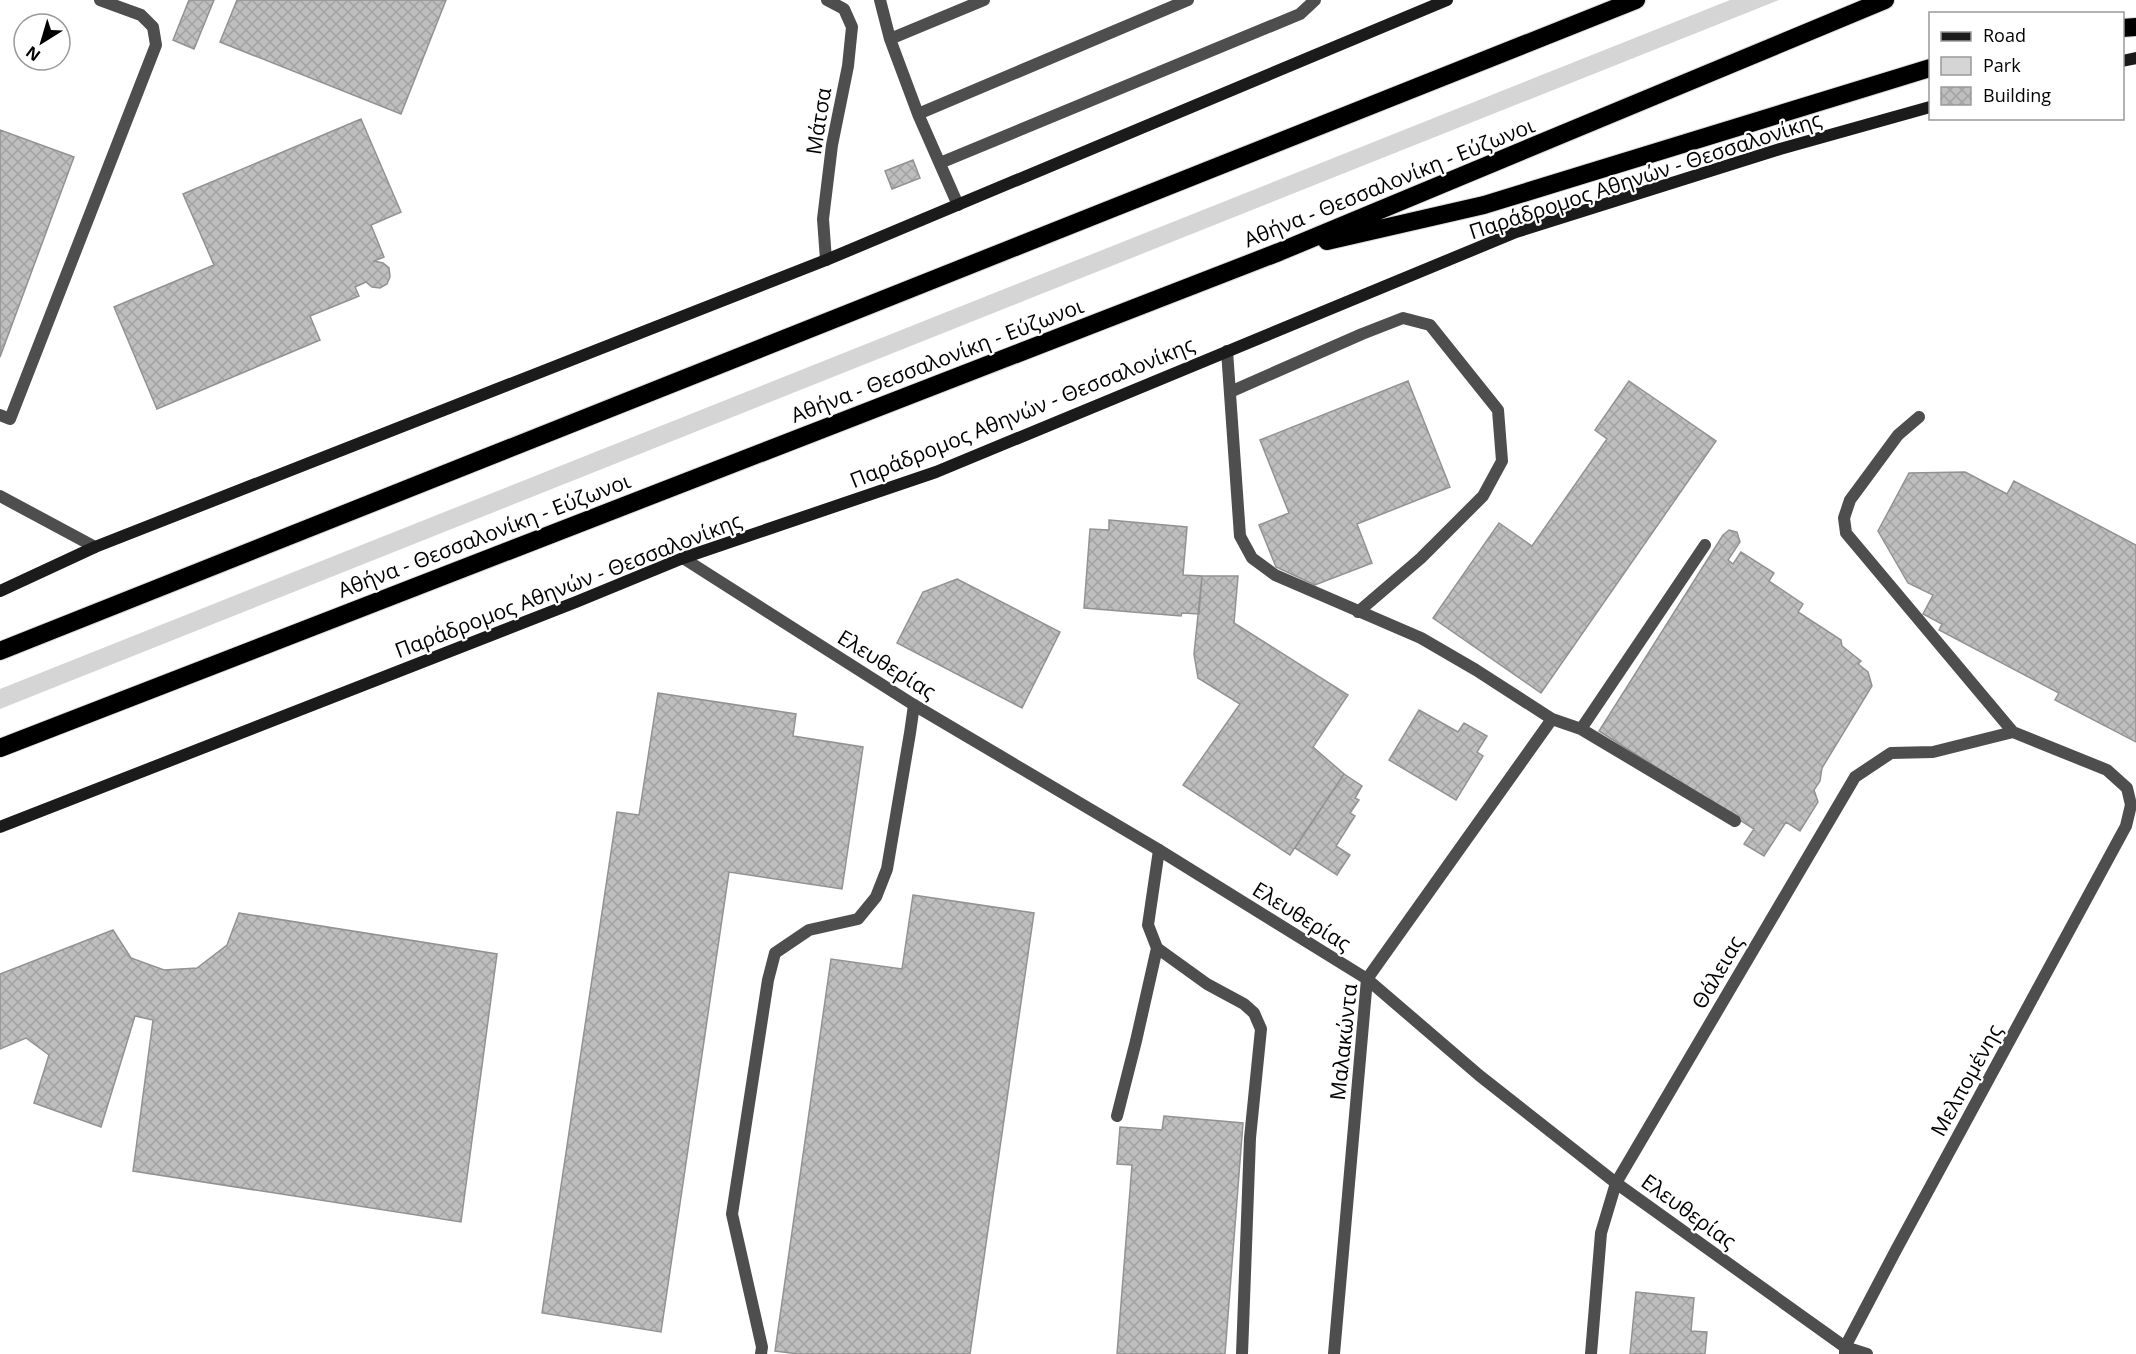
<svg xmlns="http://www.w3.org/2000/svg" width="2136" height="1354" font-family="'Open Sans',sans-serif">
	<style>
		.green { fill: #d5d5d5 }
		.building { fill: url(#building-cross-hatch); stroke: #929292; stroke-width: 1.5 }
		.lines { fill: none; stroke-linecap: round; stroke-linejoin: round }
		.motorway-casing { stroke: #dbdbdb; stroke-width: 20 }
		.service { stroke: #4e4e4e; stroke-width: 12 }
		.minor { stroke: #4e4e4e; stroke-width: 12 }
		.tertiary { stroke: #4e4e4e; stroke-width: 12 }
		.secondary { stroke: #1b1b1b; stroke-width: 12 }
		.motorway { stroke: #000; stroke-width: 18 }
		.labels { text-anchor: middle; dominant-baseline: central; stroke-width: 4.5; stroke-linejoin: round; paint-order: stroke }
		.street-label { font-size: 21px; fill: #000; stroke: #fff }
	</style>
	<defs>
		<pattern id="building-cross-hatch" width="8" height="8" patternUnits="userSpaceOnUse" patternTransform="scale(1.5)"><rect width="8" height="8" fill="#bebebe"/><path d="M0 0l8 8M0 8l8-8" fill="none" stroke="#a2a2a2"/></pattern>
	</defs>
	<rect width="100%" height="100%" fill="#fff"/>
	<path class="green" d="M1730,0H1779L0,709V689Z"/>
	<path class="building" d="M189,0H214L194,49L173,40Z
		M237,0H446L401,114L220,42Z
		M361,119L401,212L371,225L384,257L374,261L383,263L389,268L390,277L387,284L380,288L372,287L366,282L355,287L359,296L310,316L320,340L157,409L114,307L214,265L183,194Z
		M0,130L74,157L0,357Z
		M913,160L920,178L892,189L885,171Z
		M1408,381L1450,487L1357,524L1372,563L1315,585L1276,567L1259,525L1289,513L1260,440Z
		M1629,381L1716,441L1541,693L1433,618L1499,523L1532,546L1607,439L1595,430Z
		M1965,472L2007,494L2014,481L2136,545V742L2055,700L2059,693L1939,630L1942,624L1923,614L1933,595L1908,583L1878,531L1909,473Z
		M1109,520L1187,527L1183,575L1202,576L1199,614L1182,613L1181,616L1084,608L1090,529L1109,530Z
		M1729,530L1737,532L1740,542L1728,560L1733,564L1741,552L1774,573L1769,581L1803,604L1798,612L1841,640L1842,646L1861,661L1858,664L1868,672L1872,686L1822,768L1820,781L1814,790L1818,802L1800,831L1786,822L1764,856L1744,844L1754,829L1599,731L1723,535Z
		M1202,576H1238L1234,623L1348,695L1313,747L1344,774L1290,855L1183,785L1240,704L1198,678L1194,654Z
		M957,579L1060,632L1022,708L897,643L923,592Z
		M658,693L796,714L793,736L863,747L842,889L729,872L661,1332L542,1313L617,812L639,815Z
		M1419,710L1458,732L1464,723L1487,736L1477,752L1483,756L1456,800L1389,760Z
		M1344,774L1362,786L1355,798L1359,800L1350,813L1355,816L1336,846L1350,855L1337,875L1295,848Z
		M913,895L1034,913L970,1354H798L775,1351L831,959L902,969Z
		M239,913L497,954L461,1222L133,1171L153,1020L135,1016L101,1127L34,1103L49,1055L26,1038L0,1049V974L113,930L131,958L164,970L197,968L227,945Z
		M1164,1116L1243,1123L1225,1354H1117L1132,1165L1117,1164L1120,1127L1162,1130Z
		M1636,1292L1694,1298L1691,1331L1707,1332L1705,1354H1630Z"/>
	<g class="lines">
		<defs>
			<path id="motorway" d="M2122,28L2136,27
				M1327,241L1484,205L1930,68
				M0,651L1636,0
				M0,748L1279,252L1885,0"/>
		</defs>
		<use href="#motorway" class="motorway-casing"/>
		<path class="service" d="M880,0L890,39
			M918,114L1188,0
			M940,163L1300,14L1315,0
			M958,205L918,114L890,39L984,0
			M0,415L10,419L156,45L153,27L141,15L100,0
			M1159,850L1148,925L1157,948L1207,984L1244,1004L1254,1013L1261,1029L1250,1138L1242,1354
			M1117,1116L1136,1041L1157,948
			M761,1354L762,1347L732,1214L768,980L775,953L809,930L858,919L876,897L887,869L910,733L914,705"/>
		<path class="minor" d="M826,260L823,219L832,145L848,66L852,27L844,9L827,0
			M1227,351L1240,536L1252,558L1275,575L1421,638L1476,670L1552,719L1581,729
			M1230,392L1362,334L1403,318L1430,325L1498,410L1502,461L1483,496L1421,558L1358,612
			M1705,545L1581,729L1735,821
			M1334,1354L1367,979L1552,719
			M1591,1354L1601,1233L1616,1183L1855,777L1891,753L1933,752L2013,732
			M1845,1354V1347L1896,1250L2126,826L2131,805L2127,788L2107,770L2013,732L1846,533L1844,518L1850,500L1898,435L1919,417"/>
		<path class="tertiary" d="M0,496L95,547
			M683,558L914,705L1159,850L1367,979L1480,1076L1616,1183L1845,1347L1867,1354"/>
		<path class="secondary" d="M2122,61L2136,58
			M0,591L95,547L826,260L1447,0
			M0,827L576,602L683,558L936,472L1516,232L1780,149L1930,107"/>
		<use href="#motorway" class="motorway"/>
	</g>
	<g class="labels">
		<g class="street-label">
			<text transform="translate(818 121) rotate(-81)">Μάτσα</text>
			<text transform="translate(1645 175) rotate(-18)">Παράδρομος Αθηνών - Θεσσαλονίκης</text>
			<text transform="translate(1389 182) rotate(-22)">Αθήνα - Θεσσαλονίκη - Εύζωνοι</text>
			<text transform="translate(937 360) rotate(-21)">Αθήνα - Θεσσαλονίκη - Εύζωνοι</text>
			<text transform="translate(1022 412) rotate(-22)">Παράδρομος Αθηνών - Θεσσαλονίκης</text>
			<text transform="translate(484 535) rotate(-21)">Αθήνα - Θεσσαλονίκη - Εύζωνοι</text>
			<text transform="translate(568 585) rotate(-21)">Παράδρομος Αθηνών - Θεσσαλονίκης</text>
			<text transform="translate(887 664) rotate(32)">Ελευθερίας</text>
			<text transform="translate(1302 916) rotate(32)">Ελευθερίας</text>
			<text transform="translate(1717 972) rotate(-60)">Θάλειας</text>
			<text transform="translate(1343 1042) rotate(-84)">Μαλακώντα</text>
			<text transform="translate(1966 1080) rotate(-61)">Μελπομένης</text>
			<text transform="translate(1689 1211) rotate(36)">Ελευθερίας</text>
		</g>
	</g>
	<rect x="1929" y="12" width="195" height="108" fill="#ffffff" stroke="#999999" stroke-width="1.5"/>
	<rect x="1941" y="32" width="30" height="9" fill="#1b1b1b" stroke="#999999" stroke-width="1.5"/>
	<text x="1983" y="42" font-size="18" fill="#000000">Road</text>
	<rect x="1941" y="57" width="30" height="18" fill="#d5d5d5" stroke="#999999" stroke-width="1.5"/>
	<text x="1983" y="72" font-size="18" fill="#000000">Park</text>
	<rect x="1941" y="87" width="30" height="18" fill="url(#building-cross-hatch)" stroke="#999999" stroke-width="1.5"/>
	<text x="1983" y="102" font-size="18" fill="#000000">Building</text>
	<g transform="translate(42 42) rotate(217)"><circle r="28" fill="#ffffff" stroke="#999999" stroke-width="1.5"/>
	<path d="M0-4.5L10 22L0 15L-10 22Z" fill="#000000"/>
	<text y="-9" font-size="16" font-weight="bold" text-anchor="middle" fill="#000000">N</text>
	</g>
</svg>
